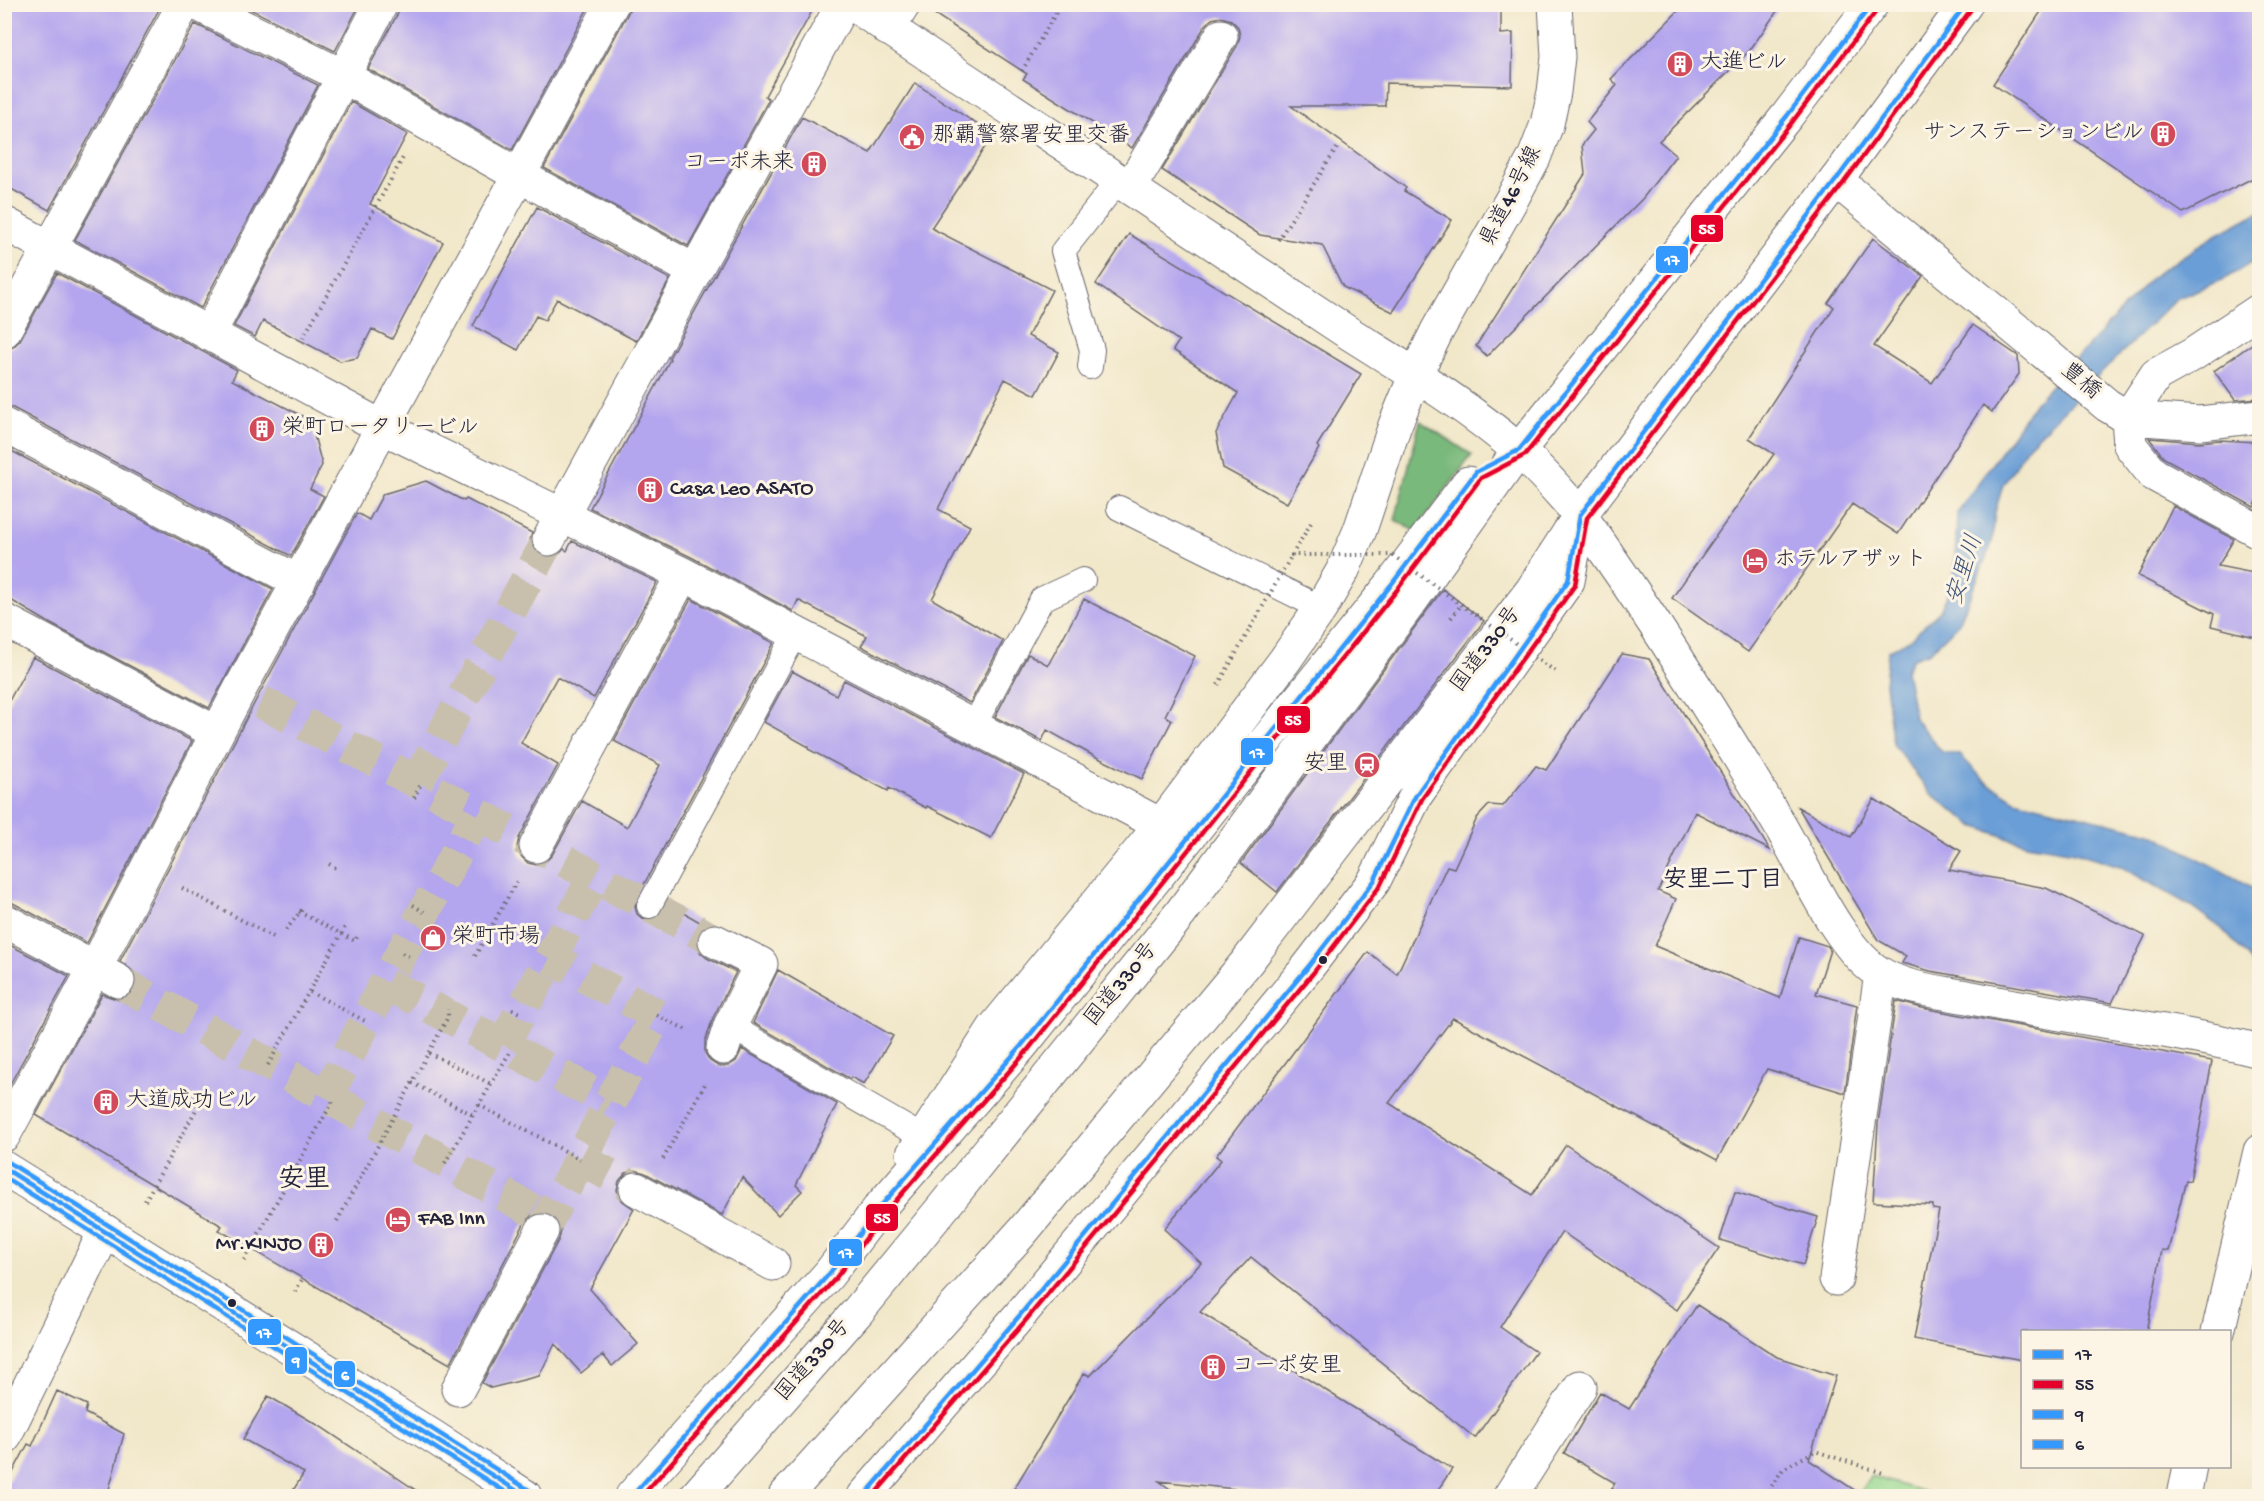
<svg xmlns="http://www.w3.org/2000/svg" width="2264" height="1501" font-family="'Gochi Hand','Klee One',sans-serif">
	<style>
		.green { fill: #98d991; stroke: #5d7e66; stroke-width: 1.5 }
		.forest { fill: #7ab97b; stroke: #4e6e5b; stroke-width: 1.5 }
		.water { fill: #6b9ed6; stroke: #466088; stroke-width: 1.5 }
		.building { fill: #b3a5ee }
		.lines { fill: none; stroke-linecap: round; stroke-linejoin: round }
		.street-tunnel { stroke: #c8c0ad; stroke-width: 33; stroke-dasharray: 33 16; stroke-linecap: butt }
		.lane-casing { stroke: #6a676d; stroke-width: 26 }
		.street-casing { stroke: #6a676d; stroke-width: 35 }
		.secondary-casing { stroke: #6a676d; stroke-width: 35 }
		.primary-casing { stroke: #6a676d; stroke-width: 35 }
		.highway-casing { stroke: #6a676d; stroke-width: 35 }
		.path { stroke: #6a676d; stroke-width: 4; stroke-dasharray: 1.5 4.5; stroke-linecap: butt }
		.lane { stroke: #fff; stroke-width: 24 }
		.street { stroke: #fff; stroke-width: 33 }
		.secondary { stroke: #fff; stroke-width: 33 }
		.primary { stroke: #fff; stroke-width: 33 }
		.highway { stroke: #fff; stroke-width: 33 }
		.path-bridge { stroke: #6a676d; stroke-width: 4; stroke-dasharray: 1.5 4.5; stroke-linecap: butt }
		.bus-1-casing { stroke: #fcf5e5; stroke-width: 9 }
		.bus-2-casing { stroke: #fcf5e5; stroke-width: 9 }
		.bus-3-casing { stroke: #fcf5e5; stroke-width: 9 }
		.bus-4-casing { stroke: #fcf5e5; stroke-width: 9 }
		.bus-1 { stroke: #39f; stroke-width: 4.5 }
		.bus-2 { stroke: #e4002b; stroke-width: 4.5 }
		.bus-3 { stroke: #39f; stroke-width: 4.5 }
		.bus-4 { stroke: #39f; stroke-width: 4.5 }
		.bus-dot { fill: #22223b; stroke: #fcf5e5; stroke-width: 2 }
		.labels { text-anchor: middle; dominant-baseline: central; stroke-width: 6; stroke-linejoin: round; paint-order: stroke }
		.poi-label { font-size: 22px; fill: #22223b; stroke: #fcf5e5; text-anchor: start }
		.street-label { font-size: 22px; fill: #22223b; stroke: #fcf5e5 }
		.water-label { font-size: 24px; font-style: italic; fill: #3f5479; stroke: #fcf5e5 }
		.neighbourhood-label { font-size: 24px; font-weight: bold; fill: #22223b; stroke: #fcf5e5 }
		.quarter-label { font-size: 26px; font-weight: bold; fill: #22223b; stroke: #fcf5e5 }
		.line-badge { stroke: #fcf5e5; stroke-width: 2 }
		.badge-label { font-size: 16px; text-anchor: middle; font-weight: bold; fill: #fff }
	</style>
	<rect width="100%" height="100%" fill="#fcf5e5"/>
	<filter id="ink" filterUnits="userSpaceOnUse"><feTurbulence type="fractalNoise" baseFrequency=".0167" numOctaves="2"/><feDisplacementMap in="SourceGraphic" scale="12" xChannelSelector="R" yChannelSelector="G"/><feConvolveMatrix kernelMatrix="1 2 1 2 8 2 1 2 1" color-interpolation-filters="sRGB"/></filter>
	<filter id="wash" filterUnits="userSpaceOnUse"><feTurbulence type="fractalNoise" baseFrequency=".008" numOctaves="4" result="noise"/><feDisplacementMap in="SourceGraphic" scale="24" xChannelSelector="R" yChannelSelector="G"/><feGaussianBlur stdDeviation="1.35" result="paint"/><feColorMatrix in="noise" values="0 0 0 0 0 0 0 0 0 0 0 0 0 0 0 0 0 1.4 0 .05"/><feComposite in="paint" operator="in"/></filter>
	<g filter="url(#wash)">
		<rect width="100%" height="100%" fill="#f1e7c9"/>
		<path class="green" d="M1871,1476L1938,1496H1857Z"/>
		<path class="forest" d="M1420,421L1472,455L1415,531L1395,520Z"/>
		<path class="water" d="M2259,212V258L2226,278L2176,299L2027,447L2003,485L1995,512L1992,543L1959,623L1930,652L1913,658L1906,670L1915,719L1942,752L1960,755L1984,780L2015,800L2151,833L2259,891V975L2247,956L2221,928L2189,905L2120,866L2075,852L2026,844L1974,826L1930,793L1893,744L1885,684L1888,651L1909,640L1940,611L1954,580L1957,513L2035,403L2153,276L2209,239Z"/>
		<g id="blocks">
			<path class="building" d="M4,4H162L49,210L4,185Z
				M240,4H360L335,51Z
				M400,4H590L512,150L368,69L398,13Z
				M631,4H816L765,96L769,99L688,246L544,168L628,13Z
				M923,4H1501V34L1513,33L1512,86L1386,83L1385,106H1291L1406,188L1404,191L1452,220L1393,312L1343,287L1322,245L1260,235L1162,170L1237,46L1240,36L1238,27L1231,20L1221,17L1212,19L1205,26L1132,148L1023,79L1027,74L922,6Z
				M1685,4H1782L1750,50L1659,141L1676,155L1643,198L1487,356L1476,346L1585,174L1582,145L1594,130L1587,122L1617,85L1611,79Z
				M2046,4H2259V175L2183,213L1993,84Z
				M195,24L318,85L201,308L75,240Z
				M915,83L993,135L931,228L1052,290L1028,336L1059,352L1036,395L1005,379L938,509L970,526L932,599L1003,641L970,703L861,646L867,636L798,600L793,611L691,557L590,508L660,379L670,359L669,358L802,117L870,153Z
				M351,102L407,134L370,204L443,242L392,339L372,329L357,358L340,361L263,321L255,337L234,326Z
				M537,207L670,279L636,341L557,299L545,320L536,316L518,350L473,326Z
				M1129,234L1361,374L1317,446L1319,448L1287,503L1223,468L1216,433L1238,393L1173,350L1179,341L1096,284Z
				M1873,238L1923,276L1874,346L1932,383L1973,325L2018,356L2019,374L1992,412L1983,405L1898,534L1852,504L1748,652L1672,598L1774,454L1749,438L1834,307L1828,303Z
				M57,273L237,370L232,380L310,420L322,465L310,489L324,496L291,556L13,408L4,406V350L13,347L20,340Z
				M2259,339V398L2235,400L2214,371Z
				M2149,438L2199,442L2219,440L2259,442V498L2254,507L2164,458Z
				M4,447L273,589L209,708L51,624L4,596Z
				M426,481L464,501L466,499L532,533L530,540L533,548L541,556L549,558L558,555L564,549L567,551L572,541L657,582L594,698L557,677L521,743L558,765L519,838L517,847L520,855L528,863L537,865L545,862L552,855L582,801L627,827L660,765L614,741L691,599L774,643L636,899L635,907L637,914L642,918L650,920L657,918L667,903L705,925L699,932L696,942L700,952L707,958L736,972L713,1018L705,1042V1053L710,1061L718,1066H728L736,1061L742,1049L837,1104L796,1185L802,1191L778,1215L742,1177L722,1215L645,1173L635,1170L626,1173L619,1181L617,1190L620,1199L634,1209L590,1289L638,1344L612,1366L603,1355L581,1373L555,1344L539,1376L491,1388L482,1383L559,1239L561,1231L558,1222L551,1215L541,1212L532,1215L525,1222L450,1364L219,1230L222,1226L36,1115L102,994L119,1000L128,997L135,989L137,980L134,972L120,961L256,700L357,513L369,520L383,494Z
				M2173,506L2234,539L2218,566L2259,574V638L2211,626L2214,614L2138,576Z
				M1443,589L1484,621L1277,892L1241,863Z
				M1084,599L1195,656L1165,716L1172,720L1142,779L1092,755L1047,730L1042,741L995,717L1028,654L1048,665Z
				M1622,654L1649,659L1770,850L1695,812L1658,891L1676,899L1655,946L1780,998L1799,937L1828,946L1830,950L1816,994L1857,1005L1845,1093L1767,1069L1717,1160L1453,1018L1389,1103L1532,1195L1566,1145L1719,1248L1677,1310L1562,1232L1500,1327L1536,1352L1475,1438L1251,1257L1200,1312L1452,1469L1433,1497H1313L1159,1481L1181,1497H1009L1084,1373L1090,1376L1201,1263L1164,1229L1221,1160L1216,1156L1368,952L1397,974L1447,866L1454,868L1477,818L1489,805L1503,806L1536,766L1546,770Z
				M33,657L192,741L87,943L13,903L4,901V710Z
				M792,671L836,695L844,680L1024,774L991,838L927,806L926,808L889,788L888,791L808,749L809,747L764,722Z
				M1874,799L1961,851L1949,870L2046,888L2145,936L2112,1003L1930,971L1902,963L1906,956L1878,940L1798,807L1851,837Z
				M4,942L69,976L4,1095Z
				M778,970L893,1036L864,1084L851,1077L850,1079L753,1023Z
				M1896,1001L1922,1008L2212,1061L2190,1181L2186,1180L2168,1251L2162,1250L2146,1332H2022V1360L1914,1339L1939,1210L1933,1209V1205L1873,1202L1878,1124Z
				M1735,1192L1818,1217L1803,1265L1720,1240Z
				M1697,1305L1777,1357L1836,1376L1809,1460L1865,1497H1607L1615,1483L1564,1453L1600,1392L1629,1409Z
				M57,1391L87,1405L85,1413L124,1434L107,1497H4V1489L28,1444L32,1446Z
				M268,1396L321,1427L426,1497H289L304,1473L243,1439Z"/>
		</g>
	</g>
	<g filter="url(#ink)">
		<use href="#blocks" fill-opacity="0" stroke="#6a676d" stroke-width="1.5"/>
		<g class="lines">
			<path class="street-tunnel" d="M261,702L417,782L715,941
				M417,782L549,539
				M118,981L548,1219
				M387,984L610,1102
				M503,1045L594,877
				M326,1098L388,978L477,815
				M580,1159L636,1189
				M542,1231L657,1015L550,958"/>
			<defs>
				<path id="lane" d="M1090,367L1092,350L1063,251L1118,181
					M1119,508L1321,608
					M973,727L1042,599L1083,580
					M649,906L796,633
					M730,1026L924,1138"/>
				<path id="street" d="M197,4L343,76L520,176L695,271
					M888,29L904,4
					M1836,180L2107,405L2128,418L2200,423L2260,416
					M1130,188L1221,36
					M4,223L382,427L683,574L1161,825
					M2260,310L2192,355L2156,375L2128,418L2130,445L2153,474L2260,532
					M4,331L184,4
					M209,334L381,4
					M4,425L299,582
					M1580,515C1651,615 1717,718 1779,824C1804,866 1840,951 1881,974C1908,990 1943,992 1972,998C2068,1018 2165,1027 2260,1051
					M549,539L695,271L843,4
					M4,620L217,733
					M536,846L683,574
					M4,920L118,981
					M715,941L761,964L730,1026L723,1048
					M4,1135L95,968L239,691L612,4
					M636,1189L773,1264
					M1836,1279L1881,974
					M458,1389L542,1231
					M4,1438L105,1231
					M1510,1496L1580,1387"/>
				<path id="secondary" d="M852,4L1344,330C1404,368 1464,403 1517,449C1540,468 1560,493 1580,515
					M913,1154L994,1028L1161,825L1285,660L1321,608L1343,570L1360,530L1395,425L1416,374L1437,331L1513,197L1534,158L1547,124L1554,92L1558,57L1555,4
					M2218,1332L2260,1151
					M2184,1496L2190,1466"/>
				<path id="primary" d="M4,1168L432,1436L525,1496"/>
				<path id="highway" d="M632,1496L829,1274L880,1207L1021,1046L1391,585L1468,483
					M696,1496L858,1311L940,1211L1180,914L1412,600L1519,450L1787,116L1872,4
					M785,1496L1022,1232L1246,963L1532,590L1580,515L1836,180L1966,4
					M864,1496L1020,1315L1308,967L1374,881L1416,795L1568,581L1577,532"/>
			</defs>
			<use href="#lane" class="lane-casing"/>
			<use href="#street" class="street-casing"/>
			<use href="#secondary" class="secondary-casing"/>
			<use href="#primary" class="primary-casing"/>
			<use href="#highway" class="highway-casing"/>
			<path class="path" d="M1124,4L1131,9L1135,4
				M1022,71L1061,4
				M1278,240L1337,148
				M303,338L404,156
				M1451,618L1462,604
				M414,798L421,784
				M329,864L339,870
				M182,888L277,939
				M413,905L424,912
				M299,912L355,941L358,935
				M286,930L304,907
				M402,953L411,958
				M475,956L517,881
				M310,992L367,1022
				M512,1009L520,1013
				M657,1015L689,1031
				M429,1053L491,1084
				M268,1065L345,927
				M412,1083L473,1115
				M479,1105L580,1159
				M663,1159L706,1082
				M445,1163L511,1050
				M145,1201L202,1099
				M337,1221L448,1017V1009
				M244,1260L333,1101
				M295,1292L303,1278
				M1765,1496L1783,1469L1815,1451L1883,1473"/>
			<use href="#lane" class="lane"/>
			<use href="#street" class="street"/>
			<use href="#secondary" class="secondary"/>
			<use href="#primary" class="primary"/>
			<use href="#highway" class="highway"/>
			<path class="path-bridge" d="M1311,523L1292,555H1392L1556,672
				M1218,685L1292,555"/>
			<defs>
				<path id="bus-1" d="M4,1168L525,1496
					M632,1496L829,1274L880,1207L1021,1046L1391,585L1476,472L1519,450L1787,116L1872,4
					M864,1496L1020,1315L1308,967L1374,881L1416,795L1568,581L1580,515L1836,180L1966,4"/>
				<path id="bus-2" d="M642,1496L835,1279L886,1212L1027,1051L1397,590L1481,478L1525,455L1793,121L1878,9
					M873,1496L1026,1320L1314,972L1380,886L1422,799L1575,585L1587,518L1842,185L1972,8"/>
				<path id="bus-3" d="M4,1177L512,1496"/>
				<path id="bus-4" d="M8,1162L529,1490"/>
			</defs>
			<use href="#bus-1" class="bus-1-casing"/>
			<use href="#bus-2" class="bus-2-casing"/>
			<use href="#bus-3" class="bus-3-casing"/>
			<use href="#bus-4" class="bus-4-casing"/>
			<use href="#bus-1" class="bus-1"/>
			<use href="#bus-2" class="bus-2"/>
			<use href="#bus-3" class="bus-3"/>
			<use href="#bus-4" class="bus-4"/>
		</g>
	</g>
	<defs>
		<symbol id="building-disc" viewBox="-11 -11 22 22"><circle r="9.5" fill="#d1495b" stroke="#fcf5e5"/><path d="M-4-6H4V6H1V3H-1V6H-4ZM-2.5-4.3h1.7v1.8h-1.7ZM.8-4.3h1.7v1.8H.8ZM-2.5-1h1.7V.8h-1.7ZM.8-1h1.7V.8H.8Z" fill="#fff"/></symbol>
		<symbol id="civic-disc" viewBox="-11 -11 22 22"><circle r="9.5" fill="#d1495b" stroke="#fcf5e5"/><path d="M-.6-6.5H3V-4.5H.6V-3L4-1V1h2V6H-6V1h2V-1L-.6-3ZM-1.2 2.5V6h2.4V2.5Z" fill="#fff"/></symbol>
		<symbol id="hotel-disc" viewBox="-11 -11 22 22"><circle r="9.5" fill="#d1495b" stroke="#fcf5e5"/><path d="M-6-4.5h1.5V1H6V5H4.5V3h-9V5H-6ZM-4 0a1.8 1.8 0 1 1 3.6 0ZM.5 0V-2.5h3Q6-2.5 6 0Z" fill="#fff"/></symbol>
		<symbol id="station-disc" viewBox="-11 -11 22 22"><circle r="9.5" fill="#d1495b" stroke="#fcf5e5"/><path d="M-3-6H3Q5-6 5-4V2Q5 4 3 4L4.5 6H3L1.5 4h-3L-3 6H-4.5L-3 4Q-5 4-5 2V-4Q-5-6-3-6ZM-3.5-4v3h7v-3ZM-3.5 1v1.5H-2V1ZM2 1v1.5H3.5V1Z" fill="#fff"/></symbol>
		<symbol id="shop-disc" viewBox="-11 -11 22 22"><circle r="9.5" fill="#d1495b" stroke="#fcf5e5"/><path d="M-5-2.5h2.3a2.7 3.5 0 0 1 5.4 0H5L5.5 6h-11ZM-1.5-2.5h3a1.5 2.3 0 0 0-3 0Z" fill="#fff"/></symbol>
	</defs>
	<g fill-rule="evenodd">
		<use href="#building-disc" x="1665" y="49" width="30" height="30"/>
		<use href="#building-disc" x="2148" y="119" width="30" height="30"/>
		<use href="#civic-disc" x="897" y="122" width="30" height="30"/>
		<use href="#building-disc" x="799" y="149" width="30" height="30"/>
		<use href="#building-disc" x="247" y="414" width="30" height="30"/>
		<use href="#building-disc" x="635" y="475" width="30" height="30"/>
		<use href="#hotel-disc" x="1740" y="546" width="30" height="30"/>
		<use href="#station-disc" x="1352" y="750" width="30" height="30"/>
		<use href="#shop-disc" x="418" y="923" width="30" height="30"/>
		<use href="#building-disc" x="91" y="1087" width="30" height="30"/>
		<use href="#hotel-disc" x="383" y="1205" width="30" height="30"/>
		<use href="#building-disc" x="306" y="1230" width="30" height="30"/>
		<use href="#building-disc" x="1198" y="1352" width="30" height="30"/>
	</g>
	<g class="bus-dot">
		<circle cx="1323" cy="960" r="5"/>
		<circle cx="232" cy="1303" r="5"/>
	</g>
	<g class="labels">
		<g class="poi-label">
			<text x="1700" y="64">大進ビル</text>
			<text x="2144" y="134" text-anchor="end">サンステーションビル</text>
			<text x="932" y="137">那覇警察署安里交番</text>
			<text x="794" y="164" text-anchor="end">コーポ未来</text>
			<text x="282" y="429">栄町ロータリービル</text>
			<text x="670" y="490">Casa Leo ASATO</text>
			<text x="1774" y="561">ホテルアザット</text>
			<text x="1348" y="765" text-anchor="end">安里</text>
			<text x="452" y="938">栄町市場</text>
			<text x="126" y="1102">大道成功ビル</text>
			<text x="418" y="1220">FAB Inn</text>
			<text x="302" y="1245" text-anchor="end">Mr.KINJO</text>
			<text x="1232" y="1367">コーポ安里</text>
		</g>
		<g class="street-label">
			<text transform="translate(1512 197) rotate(-63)">県道46号線</text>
			<text transform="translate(2080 382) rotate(40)">豊橋</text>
			<text transform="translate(1487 650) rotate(-53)">国道330号</text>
			<text transform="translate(1122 985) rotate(-51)">国道330号</text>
			<text transform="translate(814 1361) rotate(-49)">国道330号</text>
		</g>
		<g class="water-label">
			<text transform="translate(1966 570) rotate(-72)">安里川</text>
		</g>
		<g class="neighbourhood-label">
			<text x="1723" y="881">安里二丁目</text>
		</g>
		<g class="quarter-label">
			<text x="304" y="1181">安里</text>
		</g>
	</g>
	<g class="line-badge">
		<rect x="1690" y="214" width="34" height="29" rx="6" fill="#e4002b"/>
		<rect x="1655" y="245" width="34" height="29" rx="6" fill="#39f"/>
		<rect x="1276" y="705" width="35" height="29" rx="6" fill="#e4002b"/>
		<rect x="1240" y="737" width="34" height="29" rx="6" fill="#39f"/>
		<rect x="865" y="1203" width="34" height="29" rx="6" fill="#e4002b"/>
		<rect x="828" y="1238" width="35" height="29" rx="6" fill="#39f"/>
		<rect x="247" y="1318" width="35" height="28" rx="6" fill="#39f"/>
		<rect x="284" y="1346" width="24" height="29" rx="6" fill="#39f"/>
		<rect x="333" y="1360" width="23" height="28" rx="6" fill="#39f"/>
	</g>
	<g class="badge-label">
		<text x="1707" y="234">55</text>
		<text x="1672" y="265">17</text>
		<text x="1293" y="725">55</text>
		<text x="1257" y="758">17</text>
		<text x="882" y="1223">55</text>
		<text x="846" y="1258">17</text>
		<text x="264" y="1338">17</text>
		<text x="296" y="1366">9</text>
		<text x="345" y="1380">6</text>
	</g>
	<rect width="2264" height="1501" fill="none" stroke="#fcf5e5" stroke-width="24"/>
	<rect x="2021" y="1330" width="210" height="138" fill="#fcf5e5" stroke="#a5a1a1" stroke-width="1.5"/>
	<rect x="2033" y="1350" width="30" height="9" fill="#3399ff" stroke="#a5a1a1" stroke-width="1.5"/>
	<text x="2075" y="1360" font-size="18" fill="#22223b">17</text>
	<rect x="2033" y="1380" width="30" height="9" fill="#e4002b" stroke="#a5a1a1" stroke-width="1.5"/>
	<text x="2075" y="1390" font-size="18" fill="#22223b">55</text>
	<rect x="2033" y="1410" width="30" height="9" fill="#3399ff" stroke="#a5a1a1" stroke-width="1.5"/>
	<text x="2075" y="1420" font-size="18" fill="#22223b">9</text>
	<rect x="2033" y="1440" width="30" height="9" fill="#3399ff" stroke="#a5a1a1" stroke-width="1.5"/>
	<text x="2075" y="1450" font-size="18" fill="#22223b">6</text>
</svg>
